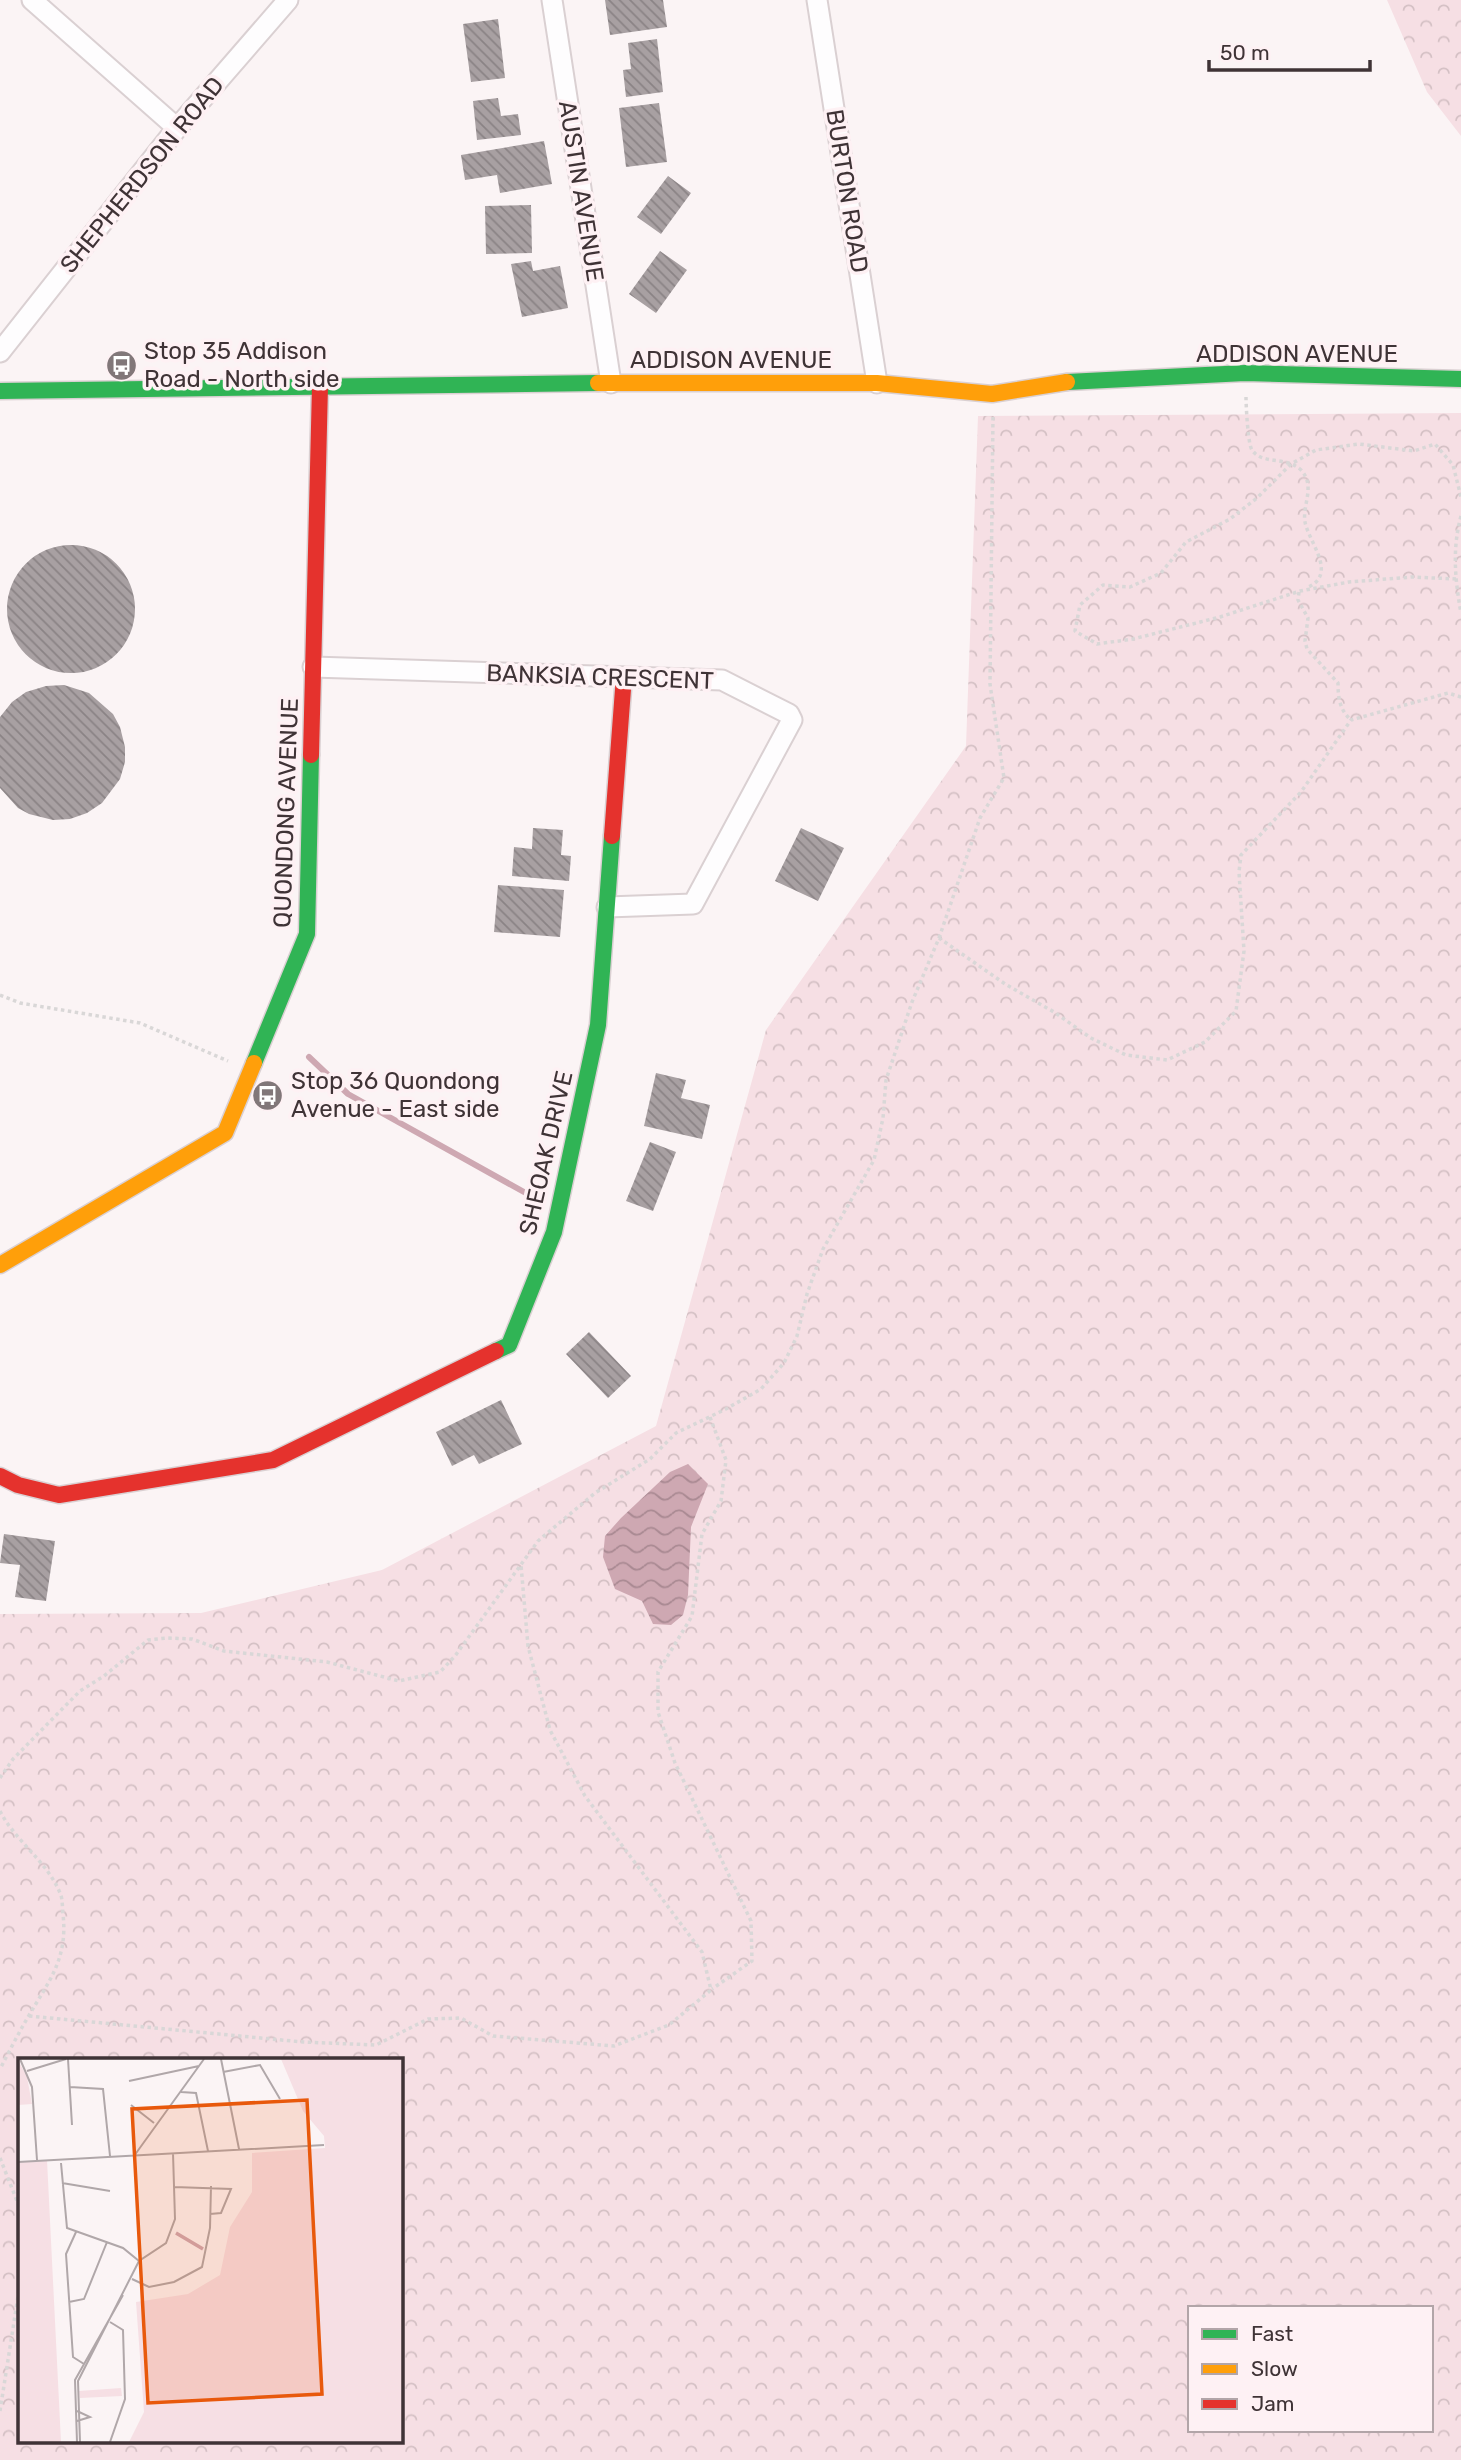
<svg xmlns="http://www.w3.org/2000/svg" width="1461" height="2460" font-family="Rubik,sans-serif">
	<style>
		.forest { fill: url(#forest-crowns); fill-rule: evenodd }
		.water { fill: url(#water-waves) }
		.lines { fill: none; stroke-linecap: round; stroke-linejoin: round }
		.stream { stroke: #cea8b2; stroke-width: 6 }
		.building { fill: url(#building-back-hatch) }
		.street-casing { stroke: #dad0d2; stroke-width: 23 }
		.fast-casing { stroke: #dad0d2; stroke-width: 19 }
		.slow-casing { stroke: #dad0d2; stroke-width: 19 }
		.jam-casing { stroke: #dad0d2; stroke-width: 19 }
		.path { stroke: #d9d7d7; stroke-width: 3.5; stroke-dasharray: 3.5 3.5; stroke-linecap: butt }
		.street { stroke: #fefdfe; stroke-width: 19 }
		.fast { stroke: #30b455; stroke-width: 16 }
		.slow { stroke: #ff9f0a; stroke-width: 16 }
		.jam { stroke: #e5322d; stroke-width: 16 }
		.labels { text-anchor: middle; dominant-baseline: central; stroke-width: 7; stroke-linejoin: round; paint-order: stroke }
		.street-label { font-size: 24px; fill: #3f3336; stroke: #fef1f4 }
		.poi-label { font-size: 24px; fill: #3f3336; stroke: #fef1f4; text-anchor: start }
		.inset-river { fill: none; stroke: #cea8b2; stroke-width: 3.5 }
		.inset-road { fill: none; stroke: #b0a7a9; stroke-width: 2 }
		.view { fill: #e8590c; fill-opacity: 0.15; stroke: #e8590c; stroke-width: 3.5 }
		.inset-edge { fill: none; stroke: #3f3336; stroke-width: 3.5 }
	</style>
	<defs>
		<pattern id="forest-crowns" width="20" height="18" patternUnits="userSpaceOnUse" patternTransform="scale(1.75)"><rect width="20" height="18" fill="#f6dfe4"/><path d="M2 6a3 3 0 1 1 6 0M12 15a3 3 0 1 1 6 0" fill="none" stroke="#d4c0c4"/></pattern>
		<pattern id="water-waves" width="16" height="10" patternUnits="userSpaceOnUse" patternTransform="scale(1.75)"><rect width="16" height="10" fill="#cea8b2"/><path d="M0 5q4-4 8 0t8 0" fill="none" stroke="#a98992"/></pattern>
		<pattern id="building-back-hatch" width="6" height="6" patternUnits="userSpaceOnUse" patternTransform="scale(1.75)"><rect width="6" height="6" fill="#a8a0a2"/><path d="M-1 5l2 2M0 0l6 6M5-1l2 2" fill="none" stroke="#8a8385"/></pattern>
	</defs>
	<rect width="100%" height="100%" fill="#fbf4f5"/>
	<path class="forest" d="M1387,0H1461V136L1427,92Z
		M1461,413V2460H0V1614L201,1613L382,1570L656,1426L766,1030L966,746L978,416ZM19,2059H401V2441H19ZM1190,2308H1431V2430H1190Z"/>
	<path class="water" d="M688,1464L708,1484L691,1527L688,1595L683,1615L671,1625L653,1624L642,1601L615,1589L603,1557L605,1536L621,1518L670,1472Z"/>
	<g class="lines">
		<path class="stream" d="M309,1057L348,1094L533,1197"/>
	</g>
	<path class="building" d="M605,0H663L667,27L610,35Z
		M498,19L505,78L471,82L463,24Z
		M657,39L663,92L626,97L623,70L631,69L628,43Z
		M498,98L501,116L518,114L521,135L477,140L473,101Z
		M659,103L667,162L626,167L619,108Z
		M544,141L552,184L500,193L497,175L465,180L461,155Z
		M668,176L691,193L661,234L637,217Z
		M531,205L532,253L486,254L485,206Z
		M660,251L687,270L656,313L629,294Z
		M531,261L533,271L560,266L568,308L522,317L511,264Z
		M7 609a64 64 0 1 1 128 0a64 64 0 1 1-128 0Z
		M64,685L89,693L113,714L120,727L125,747V762L120,779L102,803L87,813L70,819L53,820L29,814L18,808L0,788V717L12,702L26,692L46,686Z
		M533,828L563,830L561,855L571,856L569,881L512,876L514,847L532,849Z
		M801,828L844,848L818,901L775,881Z
		M498,885L564,890L560,937L494,932Z
		M656,1073L686,1080L681,1098L710,1105L702,1139L644,1126Z
		M650,1142L676,1152L653,1211L626,1201Z
		M589,1332L631,1376L608,1398L566,1354Z
		M501,1400L522,1444L479,1464L474,1455L452,1466L436,1432Z
		M4,1534L55,1541L46,1601L15,1597L20,1565L0,1563Z"/>
	<g class="lines">
		<defs>
			<path id="street" d="M32,0L177,128
				M552,0L611,383
				M817,0L877,383
				M0,352L177,128L288,0
				M313,667L722,680L789,714L792,720L693,904L607,907"/>
			<path id="fast" d="M1067,382L1245,373L1461,379
				M0,391L598,383
				M254,1063L307,934L311,755
				M496,1351L509,1345L554,1232L598,1025L612,836"/>
			<path id="slow" d="M598,383H877L992,394L1067,382
				M0,1265L225,1133L254,1063"/>
			<path id="jam" d="M311,755L320,386
				M612,836L624,676
				M0,1476L18,1485L59,1495L273,1460L496,1351"/>
		</defs>
		<use href="#street" class="street-casing"/>
		<use href="#fast" class="fast-casing"/>
		<use href="#slow" class="slow-casing"/>
		<use href="#jam" class="jam-casing"/>
		<path class="path" d="M1246,397C1246,406 1248,445 1252,450C1262,465 1286,456 1301,470C1316,486 1302,505 1305,522C1309,543 1339,575 1306,588
			M1461,516C1452,549 1455,580 1461,613
			M1456,579L1412,577L1349,582L1300,591L1220,617L1133,639L1097,644L1075,631L1080,605L1103,585L1130,587L1161,573L1186,542L1230,519L1257,498L1291,464L1316,450L1359,444L1414,451L1435,444L1453,465L1461,497
			M1299,592L1298,600L1308,618L1305,641L1307,649L1338,683C1338,699 1340,710 1351,720
			M939,938L980,818L1004,778L990,684L993,416
			M0,995L20,1003L140,1023L228,1061
			M710,1417L726,1460L721,1501L702,1534L692,1616L658,1672V1712L675,1763L751,1921L752,1961L712,1989
			M0,1778L13,1759L80,1691L104,1676L148,1640L167,1638L192,1639L224,1651L327,1662L399,1681L440,1672L455,1656L538,1541L595,1493L650,1459L676,1433L726,1409L761,1389L784,1363L797,1336L807,1294L823,1249L874,1160L883,1118L886,1080L912,1002L939,938L1005,984L1054,1012L1091,1038L1126,1055L1167,1060L1205,1042L1236,1011L1244,951L1239,872L1241,855L1301,792L1351,720L1448,693L1461,697
			M0,1811C15,1841 47,1861 60,1893C63,1899 62,1907 63,1914C68,1959 49,1981 28,2017C18,2034 9,2052 0,2069
			M29,2016L303,2042L376,2045L428,2019L461,2018L493,2036L614,2046L669,2025L711,1990L702,1952L585,1796L550,1730L528,1646L521,1565
			M0,2158L19,2206
			M0,2411L19,2290"/>
		<use href="#street" class="street"/>
		<use href="#fast" class="fast"/>
		<use href="#slow" class="slow"/>
		<use href="#jam" class="jam"/>
	</g>
	<defs>
		<symbol id="bus-disc" viewBox="-11 -11 22 22"><circle r="9.5" fill="#817779" stroke="#fef1f4"/><path d="M-5-6H5V4H4V6H2V4H-2V6H-4V4H-5ZM-3.5-4V0h7V-4ZM-3.5 1.2v1.5H-2V1.2ZM2 1.2v1.5H3.5V1.2Z" fill="#fff"/></symbol>
	</defs>
	<g fill-rule="evenodd">
		<use href="#bus-disc" x="104" y="348" width="35" height="35"/>
		<use href="#bus-disc" x="250" y="1078" width="35" height="35"/>
	</g>
	<g class="labels">
		<g class="street-label">
			<text transform="translate(142 175) rotate(-51)">SHEPHERDSON ROAD</text>
			<text transform="translate(581 191) rotate(81)">AUSTIN AVENUE</text>
			<text transform="translate(847 191) rotate(81)">BURTON ROAD</text>
			<text x="1297" y="354">ADDISON AVENUE</text>
			<text x="731" y="360">ADDISON AVENUE</text>
			<text transform="translate(600 677) rotate(2)">BANKSIA CRESCENT</text>
			<text transform="translate(286 813) rotate(-88)">QUONDONG AVENUE</text>
			<text transform="translate(546 1153) rotate(-77)">SHEOAK DRIVE</text>
		</g>
		<g class="poi-label">
			<text x="144" y="351">Stop 35 Addison<tspan x="144" dy="28">Road - North side</tspan></text>
			<text x="291" y="1081">Stop 36 Quondong<tspan x="291" dy="28">Avenue - East side</tspan></text>
		</g>
	</g>
	<g transform="translate(18 2058)">
		<rect width="385" height="385" fill="#fbf4f5"/>
		<path d="M263,1H385V384H111L126,354L118,244L170,236L202,217L212,169L234,134V95L307,90L306,78L285,53ZM0,2L9,19L14,46L0,47ZM29,102L43,384H0V104ZM103,330L104,338L62,340L61,333Z" fill="#f6dfe4"/>
		<path class="inset-river" d="M158,175L185,191"/>
		<path class="inset-road" d="M2,1L14,29L19,102M50,1L54,67M203,1L221,91M9,13L48,1M205,14L242,7L262,41M111,23L181,8M52,29L85,31L92,98M163,34L178,35L190,93M113,47L136,65M116,98L186,1M0,104L306,87M43,105L49,170L105,190L121,203M44,125L92,133M156,129L213,131L203,155L192,156M58,174L48,196L55,299L66,306M114,221L131,229L156,224L184,209L192,170L193,128M51,244L66,241L89,184M92,264L105,272L107,341L92,384M59,363L72,359L59,353M59,384L57,322L105,237M62,384L60,323L121,203L148,185L157,161L155,95"/>
		<path class="view" d="M289,42L304,336L130,345L114,51Z"/>
		<rect width="385" height="385" class="inset-edge"/>
	</g>
	<rect x="1188" y="2306" width="245" height="126" fill="#fef1f4" stroke="#b2a5a8" stroke-width="2"/>
	<rect x="1202" y="2329" width="35" height="10" fill="#30b455" stroke="#b2a5a8" stroke-width="2"/>
	<text x="1251" y="2341" font-size="21" fill="#3f3336">Fast</text>
	<rect x="1202" y="2364" width="35" height="10" fill="#ff9f0a" stroke="#b2a5a8" stroke-width="2"/>
	<text x="1251" y="2376" font-size="21" fill="#3f3336">Slow</text>
	<rect x="1202" y="2399" width="35" height="10" fill="#e5322d" stroke="#b2a5a8" stroke-width="2"/>
	<text x="1251" y="2411" font-size="21" fill="#3f3336">Jam</text>
	<path d="M1209 60v10h161v-10" fill="none" stroke="#3f3336" stroke-width="3.5"/>
	<text x="1220" y="60" font-size="21" fill="#3f3336" stroke="#fef1f4" stroke-width="5" paint-order="stroke">50 m</text>
</svg>
